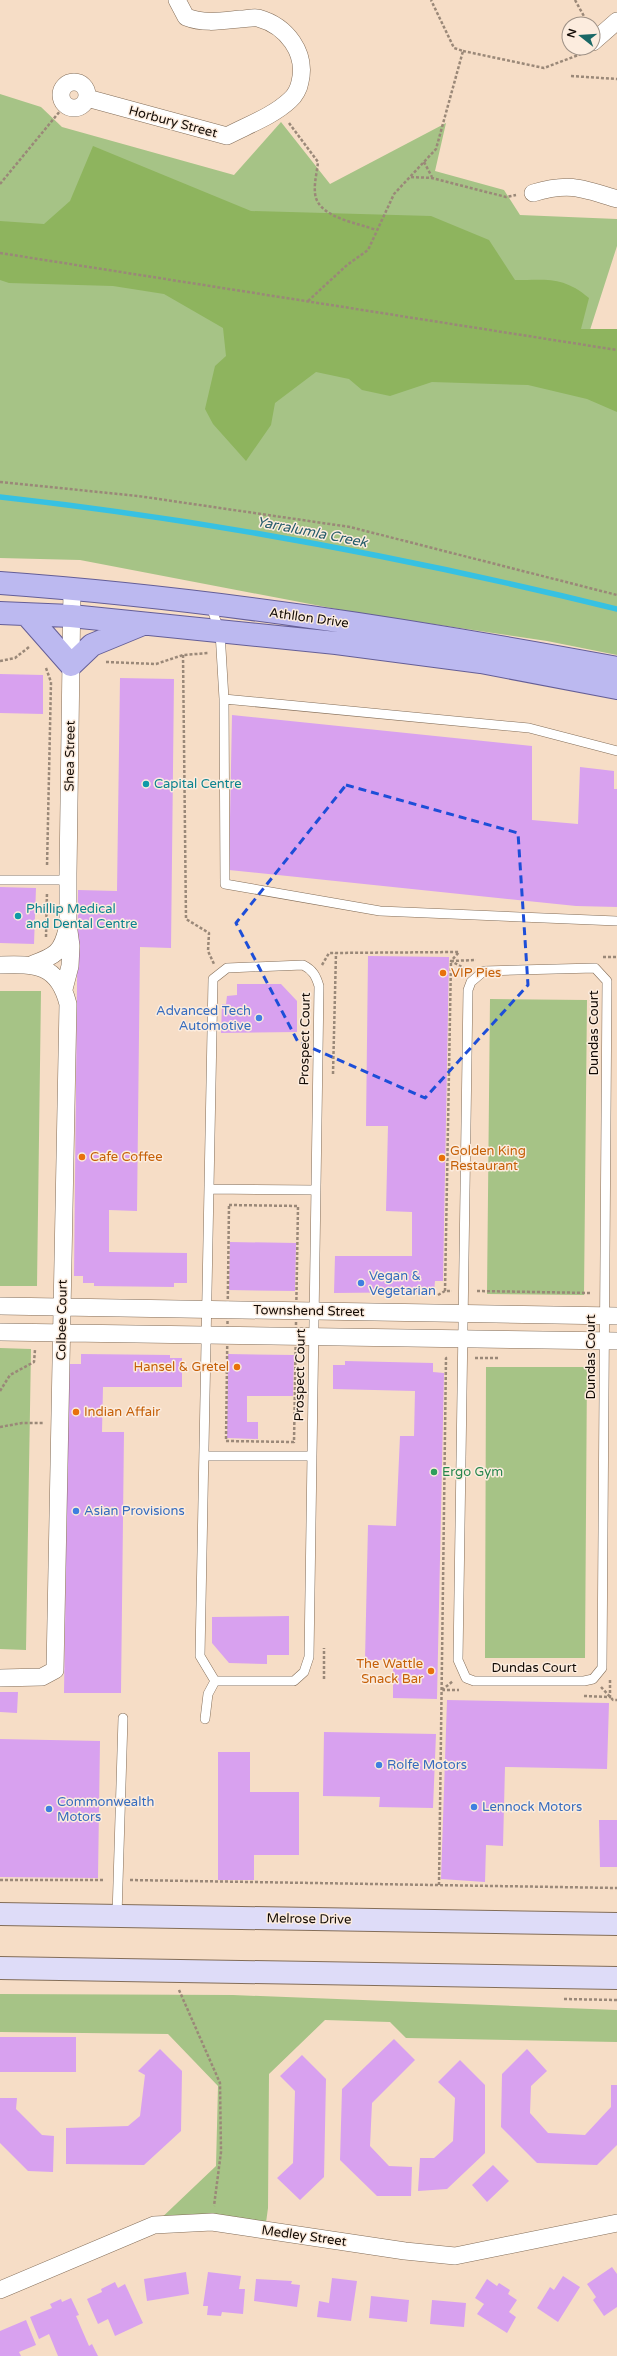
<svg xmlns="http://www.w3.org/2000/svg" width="617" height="2356" font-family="'Varela Round',sans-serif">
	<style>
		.green { fill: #a6c386 }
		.forest { fill: #8eb45e }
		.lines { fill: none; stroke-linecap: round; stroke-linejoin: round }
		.stream { stroke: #37c1e2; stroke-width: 5.5 }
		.building { fill: #d8a1ef }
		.lane-casing { stroke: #836d58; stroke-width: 10 }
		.street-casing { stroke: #836d58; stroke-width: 18 }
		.secondary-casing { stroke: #836d58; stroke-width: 24 }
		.primary-casing { stroke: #645e97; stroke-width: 24 }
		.path { stroke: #9a8878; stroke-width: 2.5; stroke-dasharray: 3 2; stroke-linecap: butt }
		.lane { stroke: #fff; stroke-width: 9 }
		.street { stroke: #fff; stroke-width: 17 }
		.secondary { stroke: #dedcf8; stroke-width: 22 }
		.primary { stroke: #bcb9f0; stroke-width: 22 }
		.marked { fill: none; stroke: #1d4ed8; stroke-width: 3; stroke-dasharray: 8 5; stroke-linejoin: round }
		.culture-dot { fill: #0f9aa8; stroke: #fcecde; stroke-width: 1.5 }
		.food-dot { fill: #e8710a; stroke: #fcecde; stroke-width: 1.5 }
		.shop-dot { fill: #3f7fe0; stroke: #fcecde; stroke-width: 1.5 }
		.leisure-dot { fill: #2e9e5b; stroke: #fcecde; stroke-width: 1.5 }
		.labels { text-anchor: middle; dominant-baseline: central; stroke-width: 3; stroke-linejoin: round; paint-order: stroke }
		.street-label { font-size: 13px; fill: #130b05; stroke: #fcecde }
		.culture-label { font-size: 13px; fill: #0d838f; stroke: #fcecde; text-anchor: start }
		.food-label { font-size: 13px; fill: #c56008; stroke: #fcecde; text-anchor: start }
		.shop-label { font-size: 13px; fill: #366cbe; stroke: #fcecde; text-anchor: start }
		.leisure-label { font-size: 13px; fill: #27864d; stroke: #fcecde; text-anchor: start }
		.water-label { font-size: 14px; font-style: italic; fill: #275d6b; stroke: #fcecde }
	</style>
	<rect width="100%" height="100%" fill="#f6ddc6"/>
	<path class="green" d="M0,94L41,107L62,127L234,175L281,122L330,184L446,123L435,171L504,190L520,215L617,219V246L590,330L617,335V655L547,641L352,612L80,560L0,558Z
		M0,991H41L37,1286H0Z
		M490,999L587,1000L584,1295L487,1294Z
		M0,1348L31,1349L26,1650L0,1649Z
		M486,1367H587L585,1658H485Z
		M0,1994L233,1995L617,2010V2042L406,2038L390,2022L325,2020L269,2074L268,2208L265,2230L154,2225L216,2166L218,2086L168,2034L0,2032Z"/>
	<path class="forest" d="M93,146L251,211L431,216L489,240L515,280C547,280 563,276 589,298L581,329H617V412L587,399L528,385L432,382L390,396L362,390L349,379L316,372L275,403L271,425L246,461L213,424L205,409L215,366L226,356L223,328L164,294L113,286L9,283L0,280V221L44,224L70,201Z"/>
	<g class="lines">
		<path class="stream" d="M0,497C208,520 414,559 617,609"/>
	</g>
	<path class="building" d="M0,674L43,675V714L0,713Z
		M120,678L174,679L171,948L140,947L137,1211L109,1210V1252L187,1253V1283H174V1287L94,1286V1283H83V1276H74L78,890L117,891Z
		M232,715L532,746V820L578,824L580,767L614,771V789H617V907L576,906L229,870Z
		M0,887L36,888L34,944L0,943Z
		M368,956L449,957L443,1281H435L434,1292L334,1293L335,1256H412V1212L386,1211L388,1126H366Z
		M237,984H281L297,1001V1032L221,1033L222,1004H226L227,996L237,995Z
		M230,1242L296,1243L295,1291L229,1290Z
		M81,1354L170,1355V1358H182V1387H103L102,1432H124L121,1693H64L69,1364H81Z
		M228,1354L294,1355L293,1396H247V1422H258V1439L227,1438Z
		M345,1361L433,1363V1372L444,1373L437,1699L393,1698V1660H365L368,1525L396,1526L400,1436H414L415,1391L333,1389V1365H345Z
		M289,1616V1655H267V1664L229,1663L212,1643V1617Z
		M0,1692H18L17,1713L0,1712Z
		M447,1700L609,1703L607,1769L505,1767L503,1846L486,1845L485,1882L441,1879Z
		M324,1732L436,1734L433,1808L379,1807L380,1797L323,1796Z
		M0,1739L100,1741L98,1878L0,1877Z
		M218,1752H250V1792H299V1855H254V1880H218Z
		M599,1820H617V1867H600Z
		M0,2037H76V2072H0Z
		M394,2039L415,2060L372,2103L370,2146L389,2166L412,2167L411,2196H377L340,2160L342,2089Z
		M160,2049L182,2071L181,2131L144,2165L66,2164V2128L128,2126L140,2116L145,2075L138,2071Z
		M527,2049L547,2071L531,2086L530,2113L548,2133L585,2135L611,2107V2085H617V2145L597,2165L537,2163L501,2127L502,2074Z
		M302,2055L326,2079L324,2177L300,2200L277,2178L293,2163L295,2091L280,2076Z
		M460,2060L485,2085V2153L447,2189L418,2191L420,2158H434L453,2141L455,2098L438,2082Z
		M0,2098H17L16,2109L42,2135L54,2136L53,2172L28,2171L0,2143Z
		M493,2165L509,2181L487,2202L472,2185Z
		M612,2267L617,2274V2307L604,2316L593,2300L596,2297L587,2284Z
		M186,2272L189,2294L147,2301L144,2279Z
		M208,2272L241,2276L239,2289H245L243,2314L222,2312L221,2316L207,2315L208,2306H203Z
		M563,2276L580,2287L558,2322L537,2308L550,2287L554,2290Z
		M332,2278L357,2281L351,2321L317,2317L319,2301L329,2303Z
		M256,2279L292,2281L291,2284L300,2285L297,2307L254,2301Z
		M487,2279L497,2286L499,2283L510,2290L508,2294L517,2300L509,2312L516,2317L507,2333L477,2314L484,2304L475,2298Z
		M115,2282L118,2288L125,2284L143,2323L115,2336L108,2319L98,2324L87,2299L102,2292L101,2289Z
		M371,2296L409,2300L407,2322L369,2318Z
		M71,2298L79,2315L76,2316L89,2346L92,2344L98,2356H58L49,2334L39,2339L30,2317L52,2308L50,2304L61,2299L62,2302Z
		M432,2300L466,2303L464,2327L430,2324Z
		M26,2320L36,2345L19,2352L21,2356H0V2331Z"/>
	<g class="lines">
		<defs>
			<path id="lane" d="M210,604L220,632L224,699L225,884L380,911L617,921
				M224,699L529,728L617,751
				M0,880H68
				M303,965C313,970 316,976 319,986L309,1657L304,1672L294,1681H215L200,1656L213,979L227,968Z
				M595,968L607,981L602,1668L593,1679L584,1681H474L466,1678L458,1660L468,990L471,982L484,971Z
				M209,1189L316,1190
				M204,1456H312
				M205,1719L208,1694L215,1681
				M117,1916L123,1718"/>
			<path id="street" d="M593,42L617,21
				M61 95a13 13 0 1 1 26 0a13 13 0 1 1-26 0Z
				M87,98L227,136C248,125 273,116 290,100C295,96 299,88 300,82C307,53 287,26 258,18C253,17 246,19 240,19C221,21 204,24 186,17L177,0
				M533,193C569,182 582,188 617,199
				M33,964C55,956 62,952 67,929
				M0,965C36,964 58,964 68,1004L55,1670L42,1677L0,1678
				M64,989L70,966L71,946L68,924V874L72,589
				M0,1306L617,1316
				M0,1332L617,1341
				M0,2290L154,2225L212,2222L405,2251L455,2256L617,2223"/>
			<path id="secondary" d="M0,1914L617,1924
				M0,1968L617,1978"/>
			<path id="primary" d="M0,583C207,598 413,630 617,668
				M0,613L71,616L336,643L481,662L617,688
				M27,615L71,665L92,645L143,624"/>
		</defs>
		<use href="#lane" class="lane-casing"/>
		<use href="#street" class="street-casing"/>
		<use href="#secondary" class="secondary-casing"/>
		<use href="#primary" class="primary-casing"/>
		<path class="path" d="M575,0L585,18L590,23
			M463,51L544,68L581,54
			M571,76L617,79
			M289,123L318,162C317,172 314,183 315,193C317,218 359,223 376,230
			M424,162L432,177
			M411,177L432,178L506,197L516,195
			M0,184L65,105
			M0,253L617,350
			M308,301L347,265L368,250L394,194L436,149L463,51L454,48L431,0
			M0,482L138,496L350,527L617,595
			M183,655L186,919L209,933L208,951L214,964
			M0,661L15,658L29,647
			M106,662L156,664L183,655L209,653
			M46,668L51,682L47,867
			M46,937L47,892
			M603,957H617
			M322,965L329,953L459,952L451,961L467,970
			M333,1074L336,953
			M229,1205L298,1206L294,1442L226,1441Z
			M445,1291L451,961L476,960
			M477,1291L592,1293
			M438,1295L445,1291H452
			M475,1358H498
			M0,1391L10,1375L34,1362L35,1350
			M0,1427L22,1423H43
			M324,1679V1648
			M601,1687L613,1700H617
			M442,1690H459
			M442,1690L453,1681
			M584,1696L610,1697V1680
			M0,1880H105
			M130,1880L617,1888
			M439,1885L446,1358L444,1356
			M179,1990L220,2083L221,2152L214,2206
			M564,1999L617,2000"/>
		<use href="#lane" class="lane"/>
		<use href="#street" class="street"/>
		<use href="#secondary" class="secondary"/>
		<use href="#primary" class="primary"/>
	</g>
	<path class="marked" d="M346,785L518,833L528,985L425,1098L298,1042L236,923Z"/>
	<g class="culture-dot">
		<circle cx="146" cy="784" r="4"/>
		<circle cx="18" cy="916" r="4"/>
	</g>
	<g class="food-dot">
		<circle cx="443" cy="973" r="4"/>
		<circle cx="82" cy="1157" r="4"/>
		<circle cx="442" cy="1158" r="4"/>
		<circle cx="237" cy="1367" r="4"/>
		<circle cx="76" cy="1412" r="4"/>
		<circle cx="431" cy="1671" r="4"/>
	</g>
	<g class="shop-dot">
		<circle cx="259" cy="1018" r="4"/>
		<circle cx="361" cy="1283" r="4"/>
		<circle cx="76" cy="1511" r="4"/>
		<circle cx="379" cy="1765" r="4"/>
		<circle cx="474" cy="1807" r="4"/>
		<circle cx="49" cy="1809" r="4"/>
	</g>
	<circle class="leisure-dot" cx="434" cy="1472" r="4"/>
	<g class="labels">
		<g class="street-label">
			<text transform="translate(173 122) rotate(15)">Horbury Street</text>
			<text transform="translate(309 618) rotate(8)">Athllon Drive</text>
			<text transform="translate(70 756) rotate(-89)">Shea Street</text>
			<text transform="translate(594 1033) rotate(-90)">Dundas Court</text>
			<text transform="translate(305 1039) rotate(-89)">Prospect Court</text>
			<text transform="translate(309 1311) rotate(1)">Townshend Street</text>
			<text transform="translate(62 1320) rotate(-89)">Colbee Court</text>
			<text transform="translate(591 1357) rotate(-90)">Dundas Court</text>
			<text transform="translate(300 1375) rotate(-89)">Prospect Court</text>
			<text x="534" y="1668">Dundas Court</text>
			<text transform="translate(309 1919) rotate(1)">Melrose Drive</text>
			<text transform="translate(304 2236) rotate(8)">Medley Street</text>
		</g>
		<g class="culture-label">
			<text x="154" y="784">Capital Centre</text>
			<text x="26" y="909">Phillip Medical<tspan x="26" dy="15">and Dental Centre</tspan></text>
		</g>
		<g class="food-label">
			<text x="451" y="973">VIP Pies</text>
			<text x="450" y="1151">Golden King<tspan x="450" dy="15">Restaurant</tspan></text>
			<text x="90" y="1157">Cafe Coffee</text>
			<text x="229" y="1367" text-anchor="end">Hansel &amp; Gretel</text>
			<text x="84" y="1412">Indian Affair</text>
			<text x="423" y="1664" text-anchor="end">The Wattle<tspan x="423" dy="15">Snack Bar</tspan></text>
		</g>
		<g class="shop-label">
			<text x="251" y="1011" text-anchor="end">Advanced Tech<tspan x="251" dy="15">Automotive</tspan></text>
			<text x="369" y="1276">Vegan &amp;<tspan x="369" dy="15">Vegetarian</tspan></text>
			<text x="84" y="1511">Asian Provisions</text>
			<text x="387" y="1765">Rolfe Motors</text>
			<text x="57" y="1802">Commonwealth<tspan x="57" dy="15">Motors</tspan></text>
			<text x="482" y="1807">Lennock Motors</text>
		</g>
		<g class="leisure-label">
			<text x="442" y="1472">Ergo Gym</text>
		</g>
		<g class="water-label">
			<text transform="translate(312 532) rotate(11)">Yarralumla Creek</text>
		</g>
	</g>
	<g transform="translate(581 36) rotate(287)"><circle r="19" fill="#fcecde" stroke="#9f9287"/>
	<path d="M0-3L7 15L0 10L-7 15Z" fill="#1a6866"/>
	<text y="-6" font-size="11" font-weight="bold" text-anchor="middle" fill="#130b05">N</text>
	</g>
</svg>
